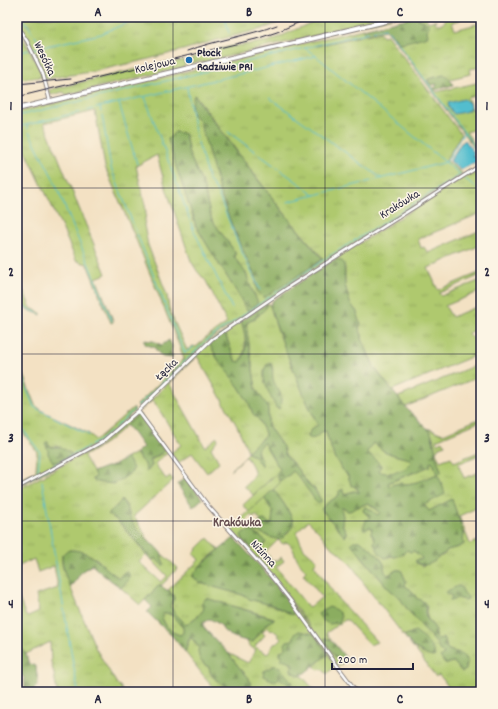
<svg xmlns="http://www.w3.org/2000/svg" width="498" height="709" font-family="Dekko,sans-serif">
	<style>
		.grass { fill: url(#grass-tufts); stroke: #687654; fill-rule: evenodd }
		.forest { fill: url(#forest-firs); stroke: #56684e; fill-rule: evenodd }
		.garden { fill: #afc96e; stroke: #687654 }
		.water { fill: #52bdce; stroke: #3a7084 }
		.lines { fill: none; stroke-linecap: round; stroke-linejoin: round }
		.stream { stroke: #52bdce; stroke-width: 1 }
		.minor-casing { stroke: #8a827f; stroke-width: 4.5 }
		.primary-casing { stroke: #8a827f; stroke-width: 6 }
		.minor { stroke: #fff; stroke-width: 2.5 }
		.primary { stroke: #fff; stroke-width: 4 }
		.rail { stroke: #22223b; stroke-width: 1 }
		.grid { fill: none; stroke: #22223b; stroke-width: 1; stroke-opacity: 0.55 }
		.poi-dot { fill: #1f6fb2; stroke: #fcf5e5; stroke-width: 1.5 }
		.labels { text-anchor: middle; dominant-baseline: central; stroke-width: 3; stroke-linejoin: round; paint-order: stroke }
		.poi-label { font-size: 12px; font-weight: bold; fill: #22223b; stroke: #fcf5e5; text-anchor: start }
		.street-label { font-size: 12px; fill: #22223b; stroke: #fcf5e5 }
		.neighbourhood-label { font-size: 13px; font-weight: bold; fill: #634c4f; stroke: #fcf5e5 }
		.neatline { fill: none; stroke: #22223b; stroke-width: 1.5 }
		.grid-label { font-size: 13px; text-anchor: middle; font-weight: bold; fill: #22223b }
	</style>
	<defs>
		<pattern id="grass-tufts" width="24" height="20" patternUnits="userSpaceOnUse"><rect width="24" height="20" fill="#afc96e"/><path d="M3 7l-1-3M5 7V3M7 7l1-3M15 17l-1-3M17 17v-4M19 17l1-3" fill="none" stroke="#96ac60"/></pattern>
		<pattern id="forest-firs" width="22" height="20" patternUnits="userSpaceOnUse"><rect width="22" height="20" fill="#8bad61"/><path d="M5 1l3.5 6h-7zM16 11l3.5 6h-7z" fill="#718c51"/></pattern>
	</defs>
	<rect width="100%" height="100%" fill="#fcf5e5"/>
	<filter id="ink" filterUnits="userSpaceOnUse"><feTurbulence type="fractalNoise" baseFrequency=".025" numOctaves="2"/><feDisplacementMap in="SourceGraphic" scale="8" xChannelSelector="R" yChannelSelector="G"/><feConvolveMatrix kernelMatrix="1 2 1 2 8 2 1 2 1" color-interpolation-filters="sRGB"/></filter>
	<filter id="wash" filterUnits="userSpaceOnUse"><feTurbulence type="fractalNoise" baseFrequency=".012" numOctaves="4" result="noise"/><feDisplacementMap in="SourceGraphic" scale="16" xChannelSelector="R" yChannelSelector="G"/><feGaussianBlur stdDeviation="0.9" result="paint"/><feColorMatrix in="noise" values="0 0 0 0 0 0 0 0 0 0 0 0 0 0 0 0 0 1.4 0 .05"/><feComposite in="paint" operator="in"/></filter>
	<g filter="url(#wash)">
		<rect width="100%" height="100%" fill="#f3e1c3"/>
		<path class="grass" d="M17,17H294L262,29L213,41L183,50L145,60L91,72L45,79L27,40L17,23Z
			M324,17H393L205,62H196L189,64H187L186,61L192,60V58L207,54L212,51L228,47L270,41Z
			M415,17H426L428,22L436,20L435,22L437,24C445,24 444,23 446,17H459L460,20L452,22L455,30L481,23V31L478,32L479,37H481V67L470,69L471,74L450,79L444,75L428,79C427,82 429,84 432,85V87L434,89L436,92L481,82V94L467,98L473,110L481,109V128L466,132L480,152L481,151V157L393,38L386,30L316,46L380,32L383,36L387,35L461,134L446,160L462,173V175L306,274L208,341L139,408L137,405L184,359L179,345L135,237L105,167L95,111L44,123L46,127L106,274L96,278L113,320V322L111,323L87,264L80,262L76,260L63,230L21,141L17,132V112L363,29L364,33L385,28L392,35L394,36L399,43L427,32L425,23L417,17ZM195,95C237,150 276,207 323,258L257,291L255,276L234,231L220,193L200,122L192,106ZM175,132L185,134L189,154L203,185L210,214L212,220L235,252V258L255,295L247,310L238,294L209,248L196,226L175,163L168,139ZM157,155L165,185L191,261L197,271L206,281L227,323L206,338L196,347L193,346L187,350L173,319L169,308L167,295L148,245L144,225L146,213L145,205L136,166Z
			M17,28L27,45L43,77L17,79Z
			M184,60L185,64L184,67L176,69L66,95L65,93L63,92L51,95L49,90L167,62L170,63Z
			M481,166V213L418,239L421,248L424,247L428,253L481,230V245L428,268L438,290L481,272V275L439,293L441,296L481,280V291L445,306L452,317L481,305V328L468,333L475,340L481,337V353L392,390L375,368L362,339V335L359,328L361,324L358,319L357,312L350,303L345,285V267L339,260L335,259Z
			M17,277L31,308L41,313V315L17,305Z
			M267,303L270,305C274,322 281,338 287,354C297,378 306,402 318,425L311,430L319,435L321,431H326L328,439L335,459L340,464L342,469L348,476L350,480L359,492V493L354,491L344,494L343,492L340,491L339,495L326,504L321,509L339,530L347,534L342,524V516L341,508H345L360,506L368,503L381,513L377,515L372,510L365,507L363,511L370,518L366,529L370,527L372,529L371,533L375,539L377,548L380,553L386,558L391,556L395,557L404,553L407,550L416,552L422,558L421,560H416V563L422,566L433,562L436,558L444,555L447,550L459,547L465,543L463,541L464,535L452,500L429,511L424,504L437,475L418,482L407,484L399,483L389,486L388,483L430,466V462L432,461L436,470L439,474L441,471L435,454V448L433,437L427,428L443,434L481,418V421L436,440L437,443L443,441L445,445L438,448L436,452L440,461L451,457L454,462L481,451V454L458,464L464,478L481,471V506L459,516L470,544L481,540V586L479,587V595H481V692H452L442,678L438,675L436,677L414,648L417,649L423,654L413,632L404,636L362,581L360,577L352,566L345,558L337,551L330,546L320,533L308,521L296,532L304,549L317,560L314,565L338,599L377,642L370,645L347,620H345L326,633L331,640L326,638L325,642L334,654L338,662L345,660V657L347,660L338,666L290,599L258,560L266,554L270,557V561L280,560L281,557L284,561L276,567L309,608L322,597L303,574L306,571C303,567 300,564 298,560C294,554 293,544 286,542L283,544L278,540L265,553L257,559L230,529V527L231,528L266,496L265,499L273,512L272,523L270,524L264,520L261,521L256,515L253,517L251,515L244,523L251,530L252,529L255,531L261,533L268,536L273,538H283C286,534 291,530 293,525C295,518 278,494 273,490L280,483L278,479L280,480C285,479 290,475 293,471L321,500L314,488L308,484L296,467L285,454L283,447L269,427L268,423V411L256,389L246,325L247,323L257,317L266,308ZM253,532L265,540L266,542L263,546L252,548L247,544ZM363,543C369,548 381,557 384,564C385,569 382,571 388,575L396,570H401L406,581L405,586L411,590L415,594L416,598L427,606C424,618 430,621 436,630L435,637L437,639L445,640L447,649L454,652H457L467,659V665L461,671C459,668 456,665 454,662H452L448,664H445L442,660L444,653C441,649 440,651 438,645L407,609L400,598L388,588L361,556Z
			M241,321C246,335 247,347 241,361L238,362C230,355 230,341 224,333Z
			M209,343L217,358L239,387L249,403L253,414L259,420L265,433V436L248,451L237,426L197,356L169,383L205,447L217,437L218,439L211,448L219,462L207,473L192,453L178,463L171,453L181,445L153,400L140,411Z
			M17,360L35,405L44,412L86,432L92,436L95,440H96L133,408L135,411L109,435L99,443L17,487V481L24,477H26L36,471L37,453L36,450L17,425ZM50,445L51,447L56,446L72,454L56,462H53C51,454 46,454 50,445Z
			M481,363V376L405,407L398,397Z
			M137,413L139,414L107,442L84,456L96,477L94,481L113,484L132,472L130,462L127,458L137,452V455L145,464L148,471L152,465L150,461L166,450L168,453L162,457L155,464L166,479L170,476L173,480L134,516L150,543L148,542C144,537 139,532 135,526C129,518 129,507 122,500L108,514C115,518 118,522 123,527C131,536 139,545 146,555L139,562L161,582L167,576L152,560L155,558L162,565L164,563L161,557L162,554L178,568L162,585L160,584L140,605L120,587L123,586L130,579L124,572L119,578L109,571L97,559L80,551L71,550L62,555V564L64,572L96,649L117,684L120,686L123,692H57L54,674L51,662L50,642L26,654L19,646L18,644L17,594L26,616L28,617L39,612L36,595L58,588L54,566L38,572L34,559L17,567V490L43,476V478L46,474L100,445Z
			M263,443H264L274,460L280,469L276,474L253,495L244,486C247,484 251,480 253,477C257,471 249,461 246,456L230,471L248,453L254,456L260,464L257,448Z
			M373,443C378,445 380,449 384,451C392,455 401,457 410,459L411,461L410,464L407,468L398,471L393,473H381L379,471L376,460L368,453L367,451L372,444Z
			M208,538L219,550C209,557 199,565 193,576L200,583L246,596L249,599C262,603 277,605 288,613V599L314,634L303,632L294,638L293,640L289,641L286,648L280,652L284,659L287,660L293,666L291,668L292,672L297,675L302,676L316,692H255L251,688L249,678L238,666L228,653L248,663L256,650L249,646L247,641L253,642L267,623L274,618L206,598L201,604L204,609L200,614L186,625L175,613L170,606L174,599L170,591L168,590L199,560L193,553ZM267,627L271,630L272,629L278,634V636L281,639L276,644L275,643L267,654L257,648L255,646L265,635L262,632Z
			M167,613L173,616L183,628C184,631 183,633 181,635C172,634 164,625 162,617L163,614Z
			M191,637L199,648L206,666L209,667C210,681 225,684 234,692H218L203,675L185,652L186,650L187,645Z
			M328,654L335,665V666L327,674L322,669L318,670L314,666Z"/>
		<path class="forest" d="M413,17H417L421,21L424,20L425,23H427L429,26L427,30L428,36L402,43H399L394,36L392,35L385,28L364,33L363,29Z
			M444,75L450,79L453,85L435,90L433,88H435L437,84L432,85L429,83L428,80V79Z
			M194,95C236,150 276,207 323,259L264,298L257,291L255,276L234,231L220,193L200,122C198,119 196,118 193,115C189,110 193,100 194,95Z
			M175,132L185,134L189,154L203,185L210,214L212,220L235,252V258L246,273L250,285L258,303L247,311L238,294L209,248L196,226L175,163L168,139Z
			M335,259L342,261L344,263L345,285L350,303L357,312L358,319L361,324L359,328L362,335V339L375,369L407,409L427,428L431,433L435,448V454L441,471V473L439,474H438L432,461L430,462V466L388,483L389,486L399,483L407,484L417,482L437,474L442,484L445,494L424,505L429,511L452,499C455,510 465,531 463,541L465,543L459,547L447,550C444,556 441,554 437,558C433,561 438,559 433,562C426,566 420,566 415,561L418,559L421,560L422,558L414,551L410,552L407,550L404,553L395,557L391,556L386,558C379,556 377,548 374,543L375,539L371,533L372,529L370,527L366,529H363L366,520L370,518L363,510L364,508L365,507L372,510L377,515L381,513L373,506L368,503L365,504L350,511H347L345,508H341L343,516L342,524L347,534L345,537L321,509L326,504L339,495V491L343,489V492L344,494L355,491L359,493V492L357,488L351,485L348,476L342,469L340,464L335,459L328,439L326,431L321,432C318,436 315,440 309,438L308,436L311,429L318,425C306,402 297,378 287,354C281,338 274,322 270,305L272,302L273,300ZM373,443C378,444 379,449 384,451C392,455 401,457 410,459L411,461C409,471 387,476 379,471V469L381,467V465L374,458L368,453L367,451L371,448L372,444Z
			M267,303L266,308L257,317L247,323L246,325L256,389L268,407V423L269,427L283,447L285,455L296,467L308,484L314,488L321,500V503H317L298,476L293,471L289,475L284,479L280,480L278,479L276,474L280,469L274,460L264,443H263C250,454 263,454 262,466L260,464L254,456L248,453V451L265,436V433L259,420L253,414L249,403L239,387L217,358L209,343L224,333L227,339L235,360L236,361L240,362C249,351 246,333 241,321Z
			M143,340L153,341L162,345L169,340L172,346L171,352L173,358L163,357L161,356L154,347L146,345Z
			M270,362L271,363C274,369 272,373 273,379C275,387 282,391 281,400C281,404 281,406 279,409L276,408C271,396 255,372 270,362Z
			M139,414L166,450L150,460L152,465L146,472L145,464L140,460L137,452L143,447L134,434L126,425Z
			M46,442H48L51,447H61L72,454L56,462H53L48,454V450L45,443Z
			M127,458L130,462L133,469L132,472C121,479 119,485 105,483C100,483 96,482 92,479L96,477L93,472L106,467H110Z
			M186,477L202,499L193,507L177,484Z
			M272,490H274C278,495 295,519 293,525C293,528 289,530 287,532C285,535 284,538 281,539C275,540 269,536 263,534C259,531 257,533 252,529L261,521L264,520L270,524L272,523L273,512L265,499L266,496Z
			M122,500C128,507 129,518 135,526C139,533 147,539 153,545H154L162,554C161,559 164,561 164,565H162L155,558L152,560L144,553V551C134,539 121,521 108,514Z
			M250,531L253,532L265,540L266,542L263,546L252,548L244,542L241,535L244,532Z
			M234,538L260,566L288,599L294,610L293,615L275,606L249,599L246,596L200,583L192,576L201,565Z
			M354,541C357,541 358,540 361,542C365,544 380,556 382,561C386,566 382,571 388,575L396,570H401L406,581L405,586L411,590L415,594L416,598C432,604 423,606 426,616C428,622 433,625 436,630L435,637L437,639L443,638L445,640L447,649L454,652L460,653L462,655L465,656L467,661L466,670L462,672L454,662C450,661 448,665 445,664L440,657L441,656L443,655L444,653L439,650L438,645L407,609L400,598L388,588L354,547L351,543L352,542Z
			M71,550C92,550 103,568 119,578L124,572L127,571L129,574L130,579L123,586L120,587L103,575L92,565L82,571L76,580L70,587C65,576 62,567 62,555L66,551Z
			M160,584C162,586 164,589 167,590C171,593 174,594 174,599L170,606L175,613L186,625L200,614L204,609L201,604L206,598L275,619L267,623L253,642C245,641 229,637 223,630C223,630 222,628 222,627C220,624 213,620 209,619L203,623V626L205,629L228,653L238,666L249,678L251,688L255,692H234C225,684 210,680 209,667C200,663 199,659 198,650L199,648L192,638L191,637C190,639 188,641 187,643C186,646 187,649 185,652L173,637L147,612L152,607L145,600ZM167,613L173,616L183,628C184,631 183,633 181,635C172,634 164,625 162,617L163,614Z
			M458,586L461,587L464,593L468,597V599L465,600L457,598L451,601L450,600L452,596L451,595L447,594L445,592L447,591Z
			M329,607C335,609 341,612 341,618L339,623L329,624C325,622 320,619 318,614Z
			M299,631L314,634L328,654L301,676L292,672L291,670L293,666C290,662 286,659 281,660L280,652L286,648L285,644L287,641L293,640L294,638V635L296,633Z
			M415,631C422,635 434,648 435,656L433,657C424,656 421,649 414,648L404,636L413,632Z
			M324,638C333,639 339,650 345,657C345,661 344,661 341,663L338,662C335,654 325,645 324,638Z
			M17,640L19,646L26,654L29,664L36,666C36,677 43,686 30,691H27L25,689L24,678L17,670Z
			M275,665C280,667 282,670 286,675C288,678 291,679 293,683L292,684L290,685L279,678L275,681L267,678L263,676L264,671Z"/>
		<path class="garden" d="M276,474L280,483L249,512L243,505Z"/>
		<path class="water" d="M464,99L469,103L471,109L464,112L454,114L449,108L448,103Z
			M465,140L474,153L472,156L474,157H477L479,160L461,170L450,161L461,143L463,142Z"/>
		<g class="lines">
			<path class="stream" d="M21,17L25,21L33,33
				M225,17L229,33
				M133,20L139,17
				M35,36L42,47
				M33,49L101,34L131,21
				M17,53L29,50
				M316,56L305,48L385,28L395,39L464,132
				M187,87L195,132L208,178L218,194L240,248L260,290
				M145,97L194,231L232,308
				M270,98L381,178
				M119,103L137,164
				M100,107L101,112
				M96,108L316,56L461,175
				M102,115L111,168L177,335L185,353L194,347
				M17,116L305,48
				M27,125L28,129
				M22,126L93,109
				M17,127H19
				M29,132L53,178L112,321
				M228,132L315,195
				M474,166L481,160
				M464,178L481,191
				M287,202L443,163L447,161L464,132L481,156
				M17,279L19,283
				M17,304L40,314
				M17,365L34,407L89,435
				M138,406L207,340L268,298L328,257L460,175
				M17,422L40,452L38,471L39,474
				M42,481L78,692
				M17,485L101,440L134,410"/>
		</g>
	</g>
	<g filter="url(#ink)">
		<g class="lines">
			<defs>
				<path id="minor" d="M17,26L27,41L43,74L50,101
					M138,411L209,507L270,575L290,600L339,668L357,692
					M17,488L102,442L138,411L212,339L290,286L481,165"/>
				<path id="primary" d="M17,109L403,17"/>
			</defs>
			<use href="#minor" class="minor-casing"/>
			<use href="#primary" class="primary-casing"/>
			<use href="#minor" class="minor"/>
			<use href="#primary" class="primary"/>
			<path class="rail" d="M187,51C216,40 248,36 277,25
				M17,84L71,79
				M17,97L256,39L277,32L311,17"/>
		</g>
	</g>
	<path class="grid" d="M173,17V692M325,17V692M17,188H481M17,354H481M17,521H481"/>
	<circle class="poi-dot" cx="189" cy="60" r="4"/>
	<g class="labels">
		<g class="poi-label">
			<text x="197" y="53">Płock<tspan x="197" dy="14">Radziwie PR1</tspan></text>
		</g>
		<g class="street-label">
			<text transform="translate(44 59) rotate(65)">Wesółka</text>
			<text transform="translate(155 66) rotate(-13)">Kolejowa</text>
			<text transform="translate(400 205) rotate(-32)">Krakówka</text>
			<text transform="translate(167 370) rotate(-44)">Łącka</text>
			<text transform="translate(263 554) rotate(48)">Nizinna</text>
		</g>
		<g class="neighbourhood-label">
			<text x="237" y="523">Krakówka</text>
		</g>
	</g>
	<rect width="498" height="709" fill="none" stroke="#fcf5e5" stroke-width="44"/>
	<path d="M332 663v6h81v-6" fill="none" stroke="#22223b" stroke-width="2"/>
	<text x="338" y="663" font-size="12" fill="#22223b" stroke="#fcf5e5" stroke-width="3" paint-order="stroke">200 m</text>
	<rect x="22" y="22" width="454" height="665" class="neatline"/>
	<g class="grid-label">
		<text x="98" y="16">A</text>
		<text x="249" y="16">B</text>
		<text x="400" y="16">C</text>
		<text x="11" y="110">1</text>
		<text x="487" y="110">1</text>
		<text x="11" y="276">2</text>
		<text x="487" y="276">2</text>
		<text x="11" y="442">3</text>
		<text x="487" y="442">3</text>
		<text x="11" y="608">4</text>
		<text x="487" y="608">4</text>
		<text x="98" y="703">A</text>
		<text x="249" y="703">B</text>
		<text x="400" y="703">C</text>
	</g>
</svg>
